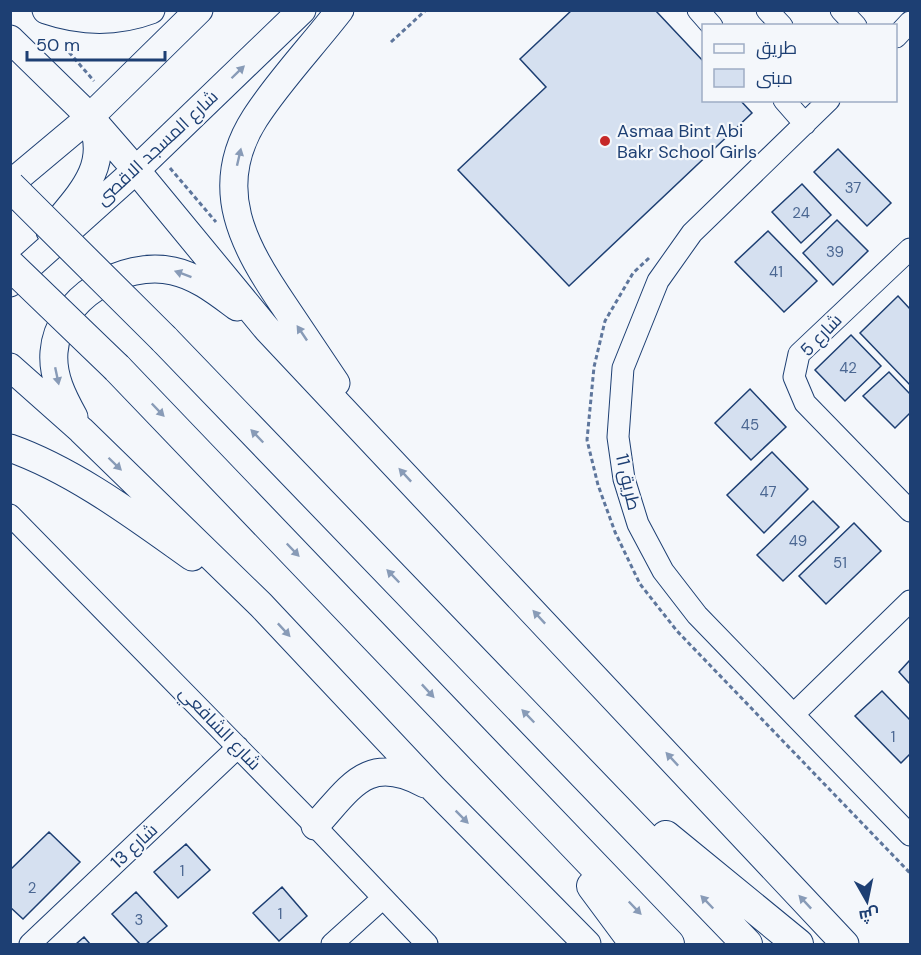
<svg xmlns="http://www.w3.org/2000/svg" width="921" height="955" font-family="'DM Sans',Cairo,sans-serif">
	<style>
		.building { fill: #d5e0f0; stroke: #1d3f73; stroke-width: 1.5 }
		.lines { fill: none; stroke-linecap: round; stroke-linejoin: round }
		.minor-casing { stroke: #1d3f73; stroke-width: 23 }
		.major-casing { stroke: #1d3f73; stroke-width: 29 }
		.highway-casing { stroke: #1d3f73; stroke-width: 32 }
		.path { stroke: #5e769c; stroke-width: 3; stroke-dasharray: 4.5 3; stroke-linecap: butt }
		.minor { stroke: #f4f7fb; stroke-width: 21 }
		.major { stroke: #f4f7fb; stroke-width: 27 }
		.highway { stroke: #f4f7fb; stroke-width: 30 }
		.highway-bridge-casing { stroke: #1d3f73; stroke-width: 32; stroke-linecap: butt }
		.highway-bridge { stroke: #f4f7fb; stroke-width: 30 }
		.oneway { fill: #889bb7 }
		.poi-dot { fill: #c62828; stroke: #f4f7fb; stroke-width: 2 }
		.labels { text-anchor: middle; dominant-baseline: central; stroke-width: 4.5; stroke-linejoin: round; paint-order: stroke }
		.number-label { font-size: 15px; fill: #4b6792 }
		.poi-label { font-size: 18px; fill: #1d3f73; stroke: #f4f7fb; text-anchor: start }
		.street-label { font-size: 18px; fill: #1d3f73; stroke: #f4f7fb }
	</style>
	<rect width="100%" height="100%" fill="#f4f7fb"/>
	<path class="building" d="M572,10H655L704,62V100H740L752,113L569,286L458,170L546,87L520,59Z
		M838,149L891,203L867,226L814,172Z
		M802,184L831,215L801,243L772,212Z
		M837,220L868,251L833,285L803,253Z
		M768,231L817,281L784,312L735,262Z
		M898,296L910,309V385L860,333Z
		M851,335L881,366L845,401L815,370Z
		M889,372L910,394V413L895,428L863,396Z
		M750,389L786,427L751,460L715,423Z
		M772,452L808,489L764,533L727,495Z
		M813,501L839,527L783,581L757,555Z
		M854,523L881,551L826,604L799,576Z
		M910,660V684L899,672Z
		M882,691L910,720V754L901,763L855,716Z
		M49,832L80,862L23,919L10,907V870Z
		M186,844L210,870L178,898L154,872Z
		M282,887L307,916L279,941L253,913Z
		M136,892L167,926L146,944H140L112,914Z
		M84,937L90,944H76Z"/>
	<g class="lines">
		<defs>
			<path id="minor" d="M698,10L712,26
				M767,10L782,26
				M841,10L856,26
				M896,37L910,22
				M784,100L805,124
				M829,100L692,233L658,281L623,368L618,437L624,479L638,524L663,571L697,615L910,835
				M910,249L799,354L794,377L805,403L910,511
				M10,515L315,826L427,944
				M794,714L910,601
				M30,944L238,747
				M332,944L383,898"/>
			<path id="major" d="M46,10C81,22 116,23 151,10
				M10,39L90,117L136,170L267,329L845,944
				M10,184L90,117L199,10
				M50,231C77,197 112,167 91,121
				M10,283L136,170L302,10
				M10,367L81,430L261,605L434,789L587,944
				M336,383C319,358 302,332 285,307C244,247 210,188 255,118C278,82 313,45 340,10
				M74,417C63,397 52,376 54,352C58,298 123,260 173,271C197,276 218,293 237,307
				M10,448C75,471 137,518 192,557
				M315,826C351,787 367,753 425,784"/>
			<path id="highway" d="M164,339L747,944
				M117,368L669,944
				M666,836L798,944
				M592,886L635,944"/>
		</defs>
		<use href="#minor" class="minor-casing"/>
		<use href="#major" class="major-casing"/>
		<use href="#highway" class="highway-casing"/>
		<path class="path" d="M77,41L68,51L94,81
			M391,42L426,10
			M170,168L216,222
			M649,258L633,273L605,321L594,367L587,440L598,485L615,532L640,584L677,631L910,873"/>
		<use href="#minor" class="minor"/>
		<use href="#major" class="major"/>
		<use href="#highway" class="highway"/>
		<defs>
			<path id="highway-bridge" d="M10,186L164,339
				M10,265L117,368"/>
		</defs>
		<use href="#highway-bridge" class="highway-bridge-casing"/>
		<use href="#highway-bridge" class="highway-bridge"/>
	</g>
	<defs><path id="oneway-solid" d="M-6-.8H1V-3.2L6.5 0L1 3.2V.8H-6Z" transform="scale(1.5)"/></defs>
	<g class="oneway">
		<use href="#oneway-solid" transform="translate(238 72) rotate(-44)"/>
		<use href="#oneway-solid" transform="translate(239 157) rotate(-77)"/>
		<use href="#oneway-solid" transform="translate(183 274) rotate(-160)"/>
		<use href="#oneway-solid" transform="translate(302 333) rotate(-124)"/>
		<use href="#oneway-solid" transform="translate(57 376) rotate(78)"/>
		<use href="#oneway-solid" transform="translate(158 410) rotate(46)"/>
		<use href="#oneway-solid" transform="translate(257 436) rotate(-134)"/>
		<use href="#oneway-solid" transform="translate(115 464) rotate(44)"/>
		<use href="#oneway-solid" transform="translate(405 475) rotate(-133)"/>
		<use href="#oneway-solid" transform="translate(293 550) rotate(46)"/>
		<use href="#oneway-solid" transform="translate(393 576) rotate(-134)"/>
		<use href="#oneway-solid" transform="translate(539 617) rotate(-133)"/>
		<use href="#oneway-solid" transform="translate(284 630) rotate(47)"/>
		<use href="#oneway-solid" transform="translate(428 691) rotate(47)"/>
		<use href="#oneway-solid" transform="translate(528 716) rotate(-134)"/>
		<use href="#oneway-solid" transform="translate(672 759) rotate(-133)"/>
		<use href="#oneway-solid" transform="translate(462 817) rotate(45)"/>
		<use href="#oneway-solid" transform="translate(707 902) rotate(-134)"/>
		<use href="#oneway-solid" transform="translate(805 902) rotate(-133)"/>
		<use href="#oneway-solid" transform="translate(635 908) rotate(46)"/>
	</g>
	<circle class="poi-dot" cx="605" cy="141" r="6"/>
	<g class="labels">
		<g class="number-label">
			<text x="853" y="188">37</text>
			<text x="801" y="213">24</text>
			<text x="835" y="252">39</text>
			<text x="776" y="272">41</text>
			<text x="848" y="368">42</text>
			<text x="750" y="425">45</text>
			<text x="768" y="492">47</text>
			<text x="798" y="541">49</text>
			<text x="840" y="563">51</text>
			<text x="893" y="737">1</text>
			<text x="182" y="871">1</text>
			<text x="32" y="888">2</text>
			<text x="280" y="914">1</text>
			<text x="139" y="920">3</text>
		</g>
		<g class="poi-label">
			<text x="617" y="131">Asmaa Bint Abi<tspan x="617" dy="21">Bakr School Girls</tspan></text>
		</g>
		<g class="street-label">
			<text transform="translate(157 148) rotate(-43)">شارع المسجد الاقصى</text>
			<text transform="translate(821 335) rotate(-46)">شارع 5</text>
			<text transform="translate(628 482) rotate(77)">طريق 11</text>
			<text transform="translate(220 728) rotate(46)">شارع الشافعي</text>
			<text transform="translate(134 846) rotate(-43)">شارع 13</text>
		</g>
	</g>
	<rect width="921" height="955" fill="none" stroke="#1d3f73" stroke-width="24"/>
	<rect x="702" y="24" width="195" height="78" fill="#f4f7fb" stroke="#9eadc5" stroke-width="1.5"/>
	<rect x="714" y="44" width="30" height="9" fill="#f4f7fb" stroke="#9eadc5" stroke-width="1.5"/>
	<text x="756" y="54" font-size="18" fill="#1d3f73">طريق</text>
	<rect x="714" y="69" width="30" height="18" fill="#d5e0f0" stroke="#9eadc5" stroke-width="1.5"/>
	<text x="756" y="84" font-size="18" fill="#1d3f73">مبنى</text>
	<g transform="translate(867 901) rotate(171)" stroke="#f4f7fb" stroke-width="4.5" paint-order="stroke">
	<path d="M0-4.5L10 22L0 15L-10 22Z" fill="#1d3f73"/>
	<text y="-9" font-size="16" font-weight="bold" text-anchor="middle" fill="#1d3f73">ش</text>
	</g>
	<path d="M27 51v9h138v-9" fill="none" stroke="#1d3f73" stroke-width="3"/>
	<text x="36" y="51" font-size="18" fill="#1d3f73" stroke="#f4f7fb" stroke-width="4.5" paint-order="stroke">50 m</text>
</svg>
